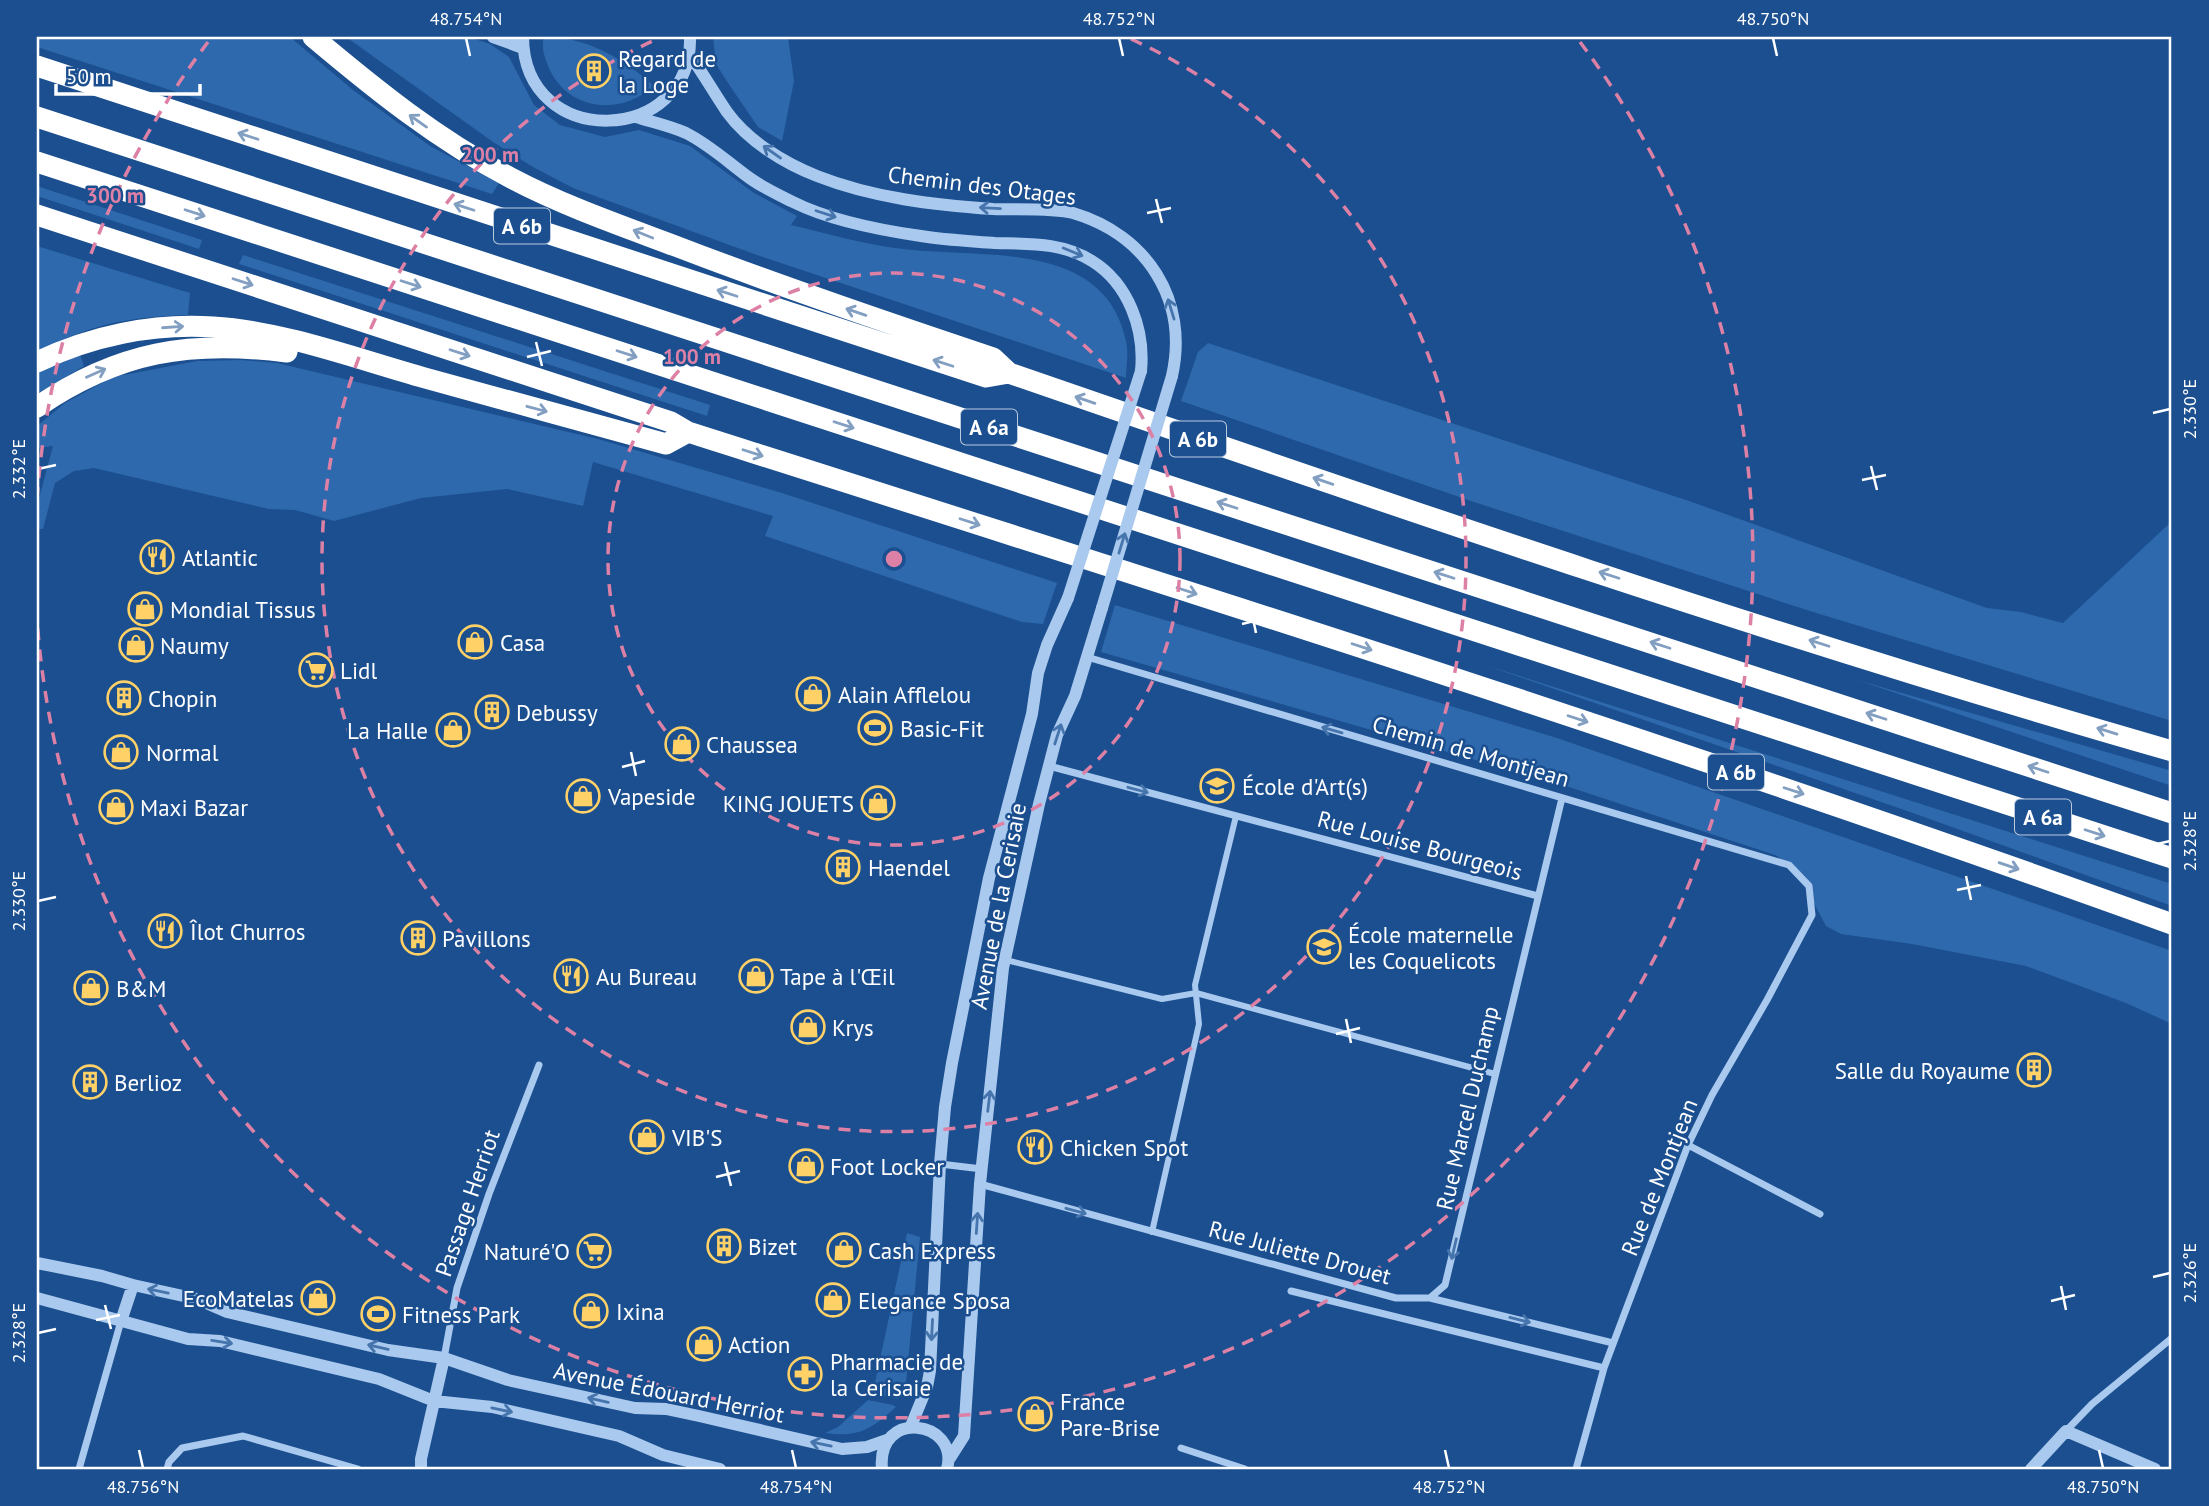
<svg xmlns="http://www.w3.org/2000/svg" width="2209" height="1506" font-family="'PT Sans',sans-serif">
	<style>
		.green { fill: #2e69ad }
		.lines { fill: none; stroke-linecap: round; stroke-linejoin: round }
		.pedestrian { stroke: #a9c9ee; stroke-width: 6 }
		.minor { stroke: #a9c9ee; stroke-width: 7 }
		.tertiary { stroke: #a9c9ee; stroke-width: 12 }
		.motorway { stroke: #fff; stroke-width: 21 }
		.tertiary-bridge { stroke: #a9c9ee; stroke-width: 12 }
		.oneway { stroke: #829ec1 }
		.oneway2 { stroke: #4674ac }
		.ticks { fill: none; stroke: #fff; stroke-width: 2.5 }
		.ring { fill: none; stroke: #dd80a5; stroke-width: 3.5; stroke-dasharray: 12 9 }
		.labels { text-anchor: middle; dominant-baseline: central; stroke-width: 5; stroke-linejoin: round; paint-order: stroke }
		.shield { fill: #1b4f8f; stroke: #bbcadd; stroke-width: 2 }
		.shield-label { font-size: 21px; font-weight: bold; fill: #fff }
		.poi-label { font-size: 23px; fill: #fff; stroke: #1b4f8f; text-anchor: start }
		.street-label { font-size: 23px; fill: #fff; stroke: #1b4f8f }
		.centre { fill: #dd80a5; stroke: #1b4f8f; stroke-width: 3.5 }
		.ring-label { font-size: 21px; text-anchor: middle; font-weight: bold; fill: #dd80a5; stroke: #1b4f8f; stroke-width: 5; stroke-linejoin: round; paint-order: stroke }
		.neatline { fill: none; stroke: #fff; stroke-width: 2.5 }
		.ticks-label { font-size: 18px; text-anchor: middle; fill: #fff }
	</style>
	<rect width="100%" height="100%" fill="#1b4f8f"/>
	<path class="green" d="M37,37H290L353,90L430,146L499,183L492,194L37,47Z
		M346,37H469L490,44L509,57L534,105L560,125L605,137L639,130L690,146L754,193L797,216L791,225C825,233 860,243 895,248C975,260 1104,236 1126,341C1129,353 1126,367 1126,378L757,255L573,188L533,167L493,142Z
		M544,37C588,37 622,58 654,86C620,117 564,111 547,63C544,55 541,46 544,37Z
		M713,37H788L794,81L782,141L758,127L726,80L716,64Z
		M37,186L202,240L199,249L37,196Z
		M37,246L190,293L188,315C128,317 91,324 37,352Z
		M243,255L710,405L707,416L239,264Z
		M1208,343L1692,502L1987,608L2021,612L2063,623L2172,521V721L1813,612L1474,502L1181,401L1198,352Z
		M80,354L84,366L37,394V373Z
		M241,360L277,363L598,439L782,493L1057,583L1043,624L1022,622L765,536L773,516L593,462L583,506L507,489L421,498L334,521L295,510L269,509L94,468L74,471L55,483L43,529H37V506L53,446L37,448V426L65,403L113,377L197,361Z
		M1115,605L1557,738L2172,951V1024L2126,1003L2026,966L1912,944L1841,934L1826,926L1794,866L1775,855L1569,787L1101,652Z
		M1485,665L2172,884V906L1910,812Z
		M1857,680L2172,771V786Z
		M907,1233L920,1237L905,1393L897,1399L873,1392Z
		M868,1400L893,1405L896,1407C872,1429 858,1438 825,1433L838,1427Z"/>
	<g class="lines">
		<path class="pedestrian" d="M1006,960L1162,999L1196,993L1495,1074
			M1152,1232L1199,1024L1195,985L1236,816"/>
		<path class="minor" d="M1087,657L1789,865L1809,886L1812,915L1767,1000L1712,1095L1688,1145L1604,1368L1576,1469
			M1049,766L1538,896
			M1688,1145L1820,1214
			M940,1164L982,1169
			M980,1184L1396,1298H1430L1613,1343
			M1291,1291L1604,1368
			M1430,1298L1445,1285L1562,798
			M444,1358L457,1288L489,1194L539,1065
			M2066,1431L2092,1404L2172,1338
			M1181,1448L1245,1469
			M79,1469L121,1321
			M167,1469L169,1462L182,1448L243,1436L358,1469"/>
		<path class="tertiary" d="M493,37L523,48
			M523,37C524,152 693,145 690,37
			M689,54C703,73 714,93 727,112C748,141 784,163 817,176C873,198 934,205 993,209C1016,210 1053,208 1073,213C1147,235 1189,300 1172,376
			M636,117C652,122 671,126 686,133C710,145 730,164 751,179C764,188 779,195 793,202C831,221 879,230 921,236C945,240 970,241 995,243C1029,244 1062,242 1092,261C1129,284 1145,330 1141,371
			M37,1263L102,1276L133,1285L197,1299L227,1312L388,1350L444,1358L508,1380L635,1408L666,1409L699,1416L842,1449L867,1447L887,1440
			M37,1298L188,1339L220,1341L379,1379L434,1401L492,1407L619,1436L663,1455L720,1469
			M121,1321L133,1285
			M911,1426L927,1387L930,1371L940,1164L945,1107L952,1063L989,878L1032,714L1038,673L1047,645L1068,598
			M950,1458L964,1436L980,1184L1003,968L1039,804L1057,735L1075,696L1102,608
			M421,1469V1459L444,1358
			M882,1469C876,1408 960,1420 947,1469
			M2031,1469L2066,1431L2155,1469"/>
		<path class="motorway" d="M313,37C376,90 438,140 511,178C564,206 622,226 678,247C782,287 888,323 993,358L1009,373C1394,506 1780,639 2172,751
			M37,66L986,377L1009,373
			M37,117L2172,813
			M37,162L2172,858
			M37,215L671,422L688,432C1185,590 1682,747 2172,924
			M37,362C91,336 153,323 213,327C283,331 357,359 425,378C505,400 586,422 666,444L688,432
			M37,407C119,351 190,340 287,352"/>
		<path class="tertiary-bridge" d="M1068,598L1141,371
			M1102,608L1172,376"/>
	</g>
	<defs><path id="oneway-shaft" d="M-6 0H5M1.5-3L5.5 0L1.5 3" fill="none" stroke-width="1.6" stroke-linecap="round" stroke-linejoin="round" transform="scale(1.75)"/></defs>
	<g class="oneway">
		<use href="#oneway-shaft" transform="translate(418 121) rotate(-145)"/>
		<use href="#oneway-shaft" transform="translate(248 136) rotate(-162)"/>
		<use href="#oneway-shaft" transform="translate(464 207) rotate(-162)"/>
		<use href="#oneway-shaft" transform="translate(195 213) rotate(18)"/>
		<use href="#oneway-shaft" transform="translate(643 234) rotate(-158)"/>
		<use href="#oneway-shaft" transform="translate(243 282) rotate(18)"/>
		<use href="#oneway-shaft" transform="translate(411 284) rotate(18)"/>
		<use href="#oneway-shaft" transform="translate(727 293) rotate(-162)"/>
		<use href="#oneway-shaft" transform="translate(856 312) rotate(-161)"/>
		<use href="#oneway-shaft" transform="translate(173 327) rotate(-4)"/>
		<use href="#oneway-shaft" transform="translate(460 353) rotate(18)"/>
		<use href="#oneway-shaft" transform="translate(627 354) rotate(18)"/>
		<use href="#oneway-shaft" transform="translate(943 363) rotate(-162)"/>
		<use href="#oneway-shaft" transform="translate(96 373) rotate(-24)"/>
		<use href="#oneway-shaft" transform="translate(1085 400) rotate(-161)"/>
		<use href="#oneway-shaft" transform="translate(537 409) rotate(15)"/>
		<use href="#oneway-shaft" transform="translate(844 425) rotate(18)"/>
		<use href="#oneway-shaft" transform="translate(753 453) rotate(18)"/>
		<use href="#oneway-shaft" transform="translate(1323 481) rotate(-161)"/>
		<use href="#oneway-shaft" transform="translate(1227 505) rotate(-162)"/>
		<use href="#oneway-shaft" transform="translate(970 522) rotate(18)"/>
		<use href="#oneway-shaft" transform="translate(1444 575) rotate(-162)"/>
		<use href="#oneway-shaft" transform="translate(1609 575) rotate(-162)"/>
		<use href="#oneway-shaft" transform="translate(1187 591) rotate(18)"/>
		<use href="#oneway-shaft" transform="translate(1819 643) rotate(-162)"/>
		<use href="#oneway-shaft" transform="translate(1660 645) rotate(-162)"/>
		<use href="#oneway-shaft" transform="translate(1362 647) rotate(18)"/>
		<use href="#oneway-shaft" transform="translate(1876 716) rotate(-162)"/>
		<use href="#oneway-shaft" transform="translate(1578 719) rotate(18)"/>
		<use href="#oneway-shaft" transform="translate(2107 731) rotate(-163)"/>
		<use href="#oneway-shaft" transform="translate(2038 769) rotate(-162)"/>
		<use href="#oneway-shaft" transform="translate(1794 791) rotate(18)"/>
		<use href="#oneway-shaft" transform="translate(2095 833) rotate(18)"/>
		<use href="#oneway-shaft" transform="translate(2009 866) rotate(19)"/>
	</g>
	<g class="oneway2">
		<use href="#oneway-shaft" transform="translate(772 152) rotate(-145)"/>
		<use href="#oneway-shaft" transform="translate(990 208) rotate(-177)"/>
		<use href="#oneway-shaft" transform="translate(826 214) rotate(18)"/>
		<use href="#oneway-shaft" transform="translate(1073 252) rotate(22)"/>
		<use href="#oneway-shaft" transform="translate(1171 309) rotate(-107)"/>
		<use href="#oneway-shaft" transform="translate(1122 543) rotate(-73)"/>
		<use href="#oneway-shaft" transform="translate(1332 730) rotate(-164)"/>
		<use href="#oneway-shaft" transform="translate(1058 734) rotate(-72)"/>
		<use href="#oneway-shaft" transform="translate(1138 790) rotate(15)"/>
		<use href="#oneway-shaft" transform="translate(989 1101) rotate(-83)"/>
		<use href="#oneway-shaft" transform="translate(1076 1211) rotate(15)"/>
		<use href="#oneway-shaft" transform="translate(977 1223) rotate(-86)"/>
		<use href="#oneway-shaft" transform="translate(1454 1249) rotate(103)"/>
		<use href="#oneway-shaft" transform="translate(158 1291) rotate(-168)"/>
		<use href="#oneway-shaft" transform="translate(1520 1320) rotate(14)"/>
		<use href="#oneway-shaft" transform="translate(932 1330) rotate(93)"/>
		<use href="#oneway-shaft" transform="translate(222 1342) rotate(9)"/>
		<use href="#oneway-shaft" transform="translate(378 1347) rotate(-167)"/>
		<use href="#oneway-shaft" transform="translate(598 1400) rotate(-167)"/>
		<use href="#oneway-shaft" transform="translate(502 1410) rotate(12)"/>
		<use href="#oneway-shaft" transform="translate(821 1444) rotate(-168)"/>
	</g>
	<path class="ticks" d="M466,38L470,56M1119,38L1123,56M1773,38L1777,56M1156,199L1162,223M1147,213L1171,208M536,342L542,366M527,357L551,351M2153,413L2170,409M1871,466L1877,490M38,469L56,465M1862,480L1886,475M1251,609L1256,633M1242,624L1266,618M631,752L636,776M622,767L645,761M2153,845L2170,841M1966,876L1971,900M1957,890L1981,885M38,901L56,897M1346,1019L1351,1043M1336,1034L1360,1028M725,1162L731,1186M716,1177L740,1171M2153,1277L2170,1273M2061,1286L2066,1310M2051,1301L2075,1295M105,1305L111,1329M96,1320L120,1315M38,1333L56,1329M139,1450L143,1468M792,1450L796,1468M1445,1450L1449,1468M2099,1450L2103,1468"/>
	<g class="ring">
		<circle cx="894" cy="559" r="286"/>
		<path d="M1131 39A572 572 0 1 1 657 39"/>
		<path d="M37 499A859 859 0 0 1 208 42M1580 42A859 859 0 1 1 37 619"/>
	</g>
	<defs>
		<symbol id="building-ring" viewBox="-11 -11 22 22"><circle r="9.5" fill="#1b4f8f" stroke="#ffd166" stroke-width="1.5"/><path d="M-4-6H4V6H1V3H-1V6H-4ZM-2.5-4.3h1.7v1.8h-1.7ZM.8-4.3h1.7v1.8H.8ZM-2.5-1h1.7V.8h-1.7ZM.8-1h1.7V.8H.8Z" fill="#ffd166"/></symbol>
		<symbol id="restaurant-ring" viewBox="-11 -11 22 22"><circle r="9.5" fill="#1b4f8f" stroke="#ffd166" stroke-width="1.5"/><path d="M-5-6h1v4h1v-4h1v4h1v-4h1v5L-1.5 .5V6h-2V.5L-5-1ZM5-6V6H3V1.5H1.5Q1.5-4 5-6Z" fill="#ffd166"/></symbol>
		<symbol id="shop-ring" viewBox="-11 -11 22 22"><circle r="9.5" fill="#1b4f8f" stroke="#ffd166" stroke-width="1.5"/><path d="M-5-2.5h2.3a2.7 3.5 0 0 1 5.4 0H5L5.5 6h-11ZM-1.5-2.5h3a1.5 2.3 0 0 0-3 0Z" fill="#ffd166"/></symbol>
		<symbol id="supermarket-ring" viewBox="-11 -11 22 22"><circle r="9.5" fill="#1b4f8f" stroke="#ffd166" stroke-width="1.5"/><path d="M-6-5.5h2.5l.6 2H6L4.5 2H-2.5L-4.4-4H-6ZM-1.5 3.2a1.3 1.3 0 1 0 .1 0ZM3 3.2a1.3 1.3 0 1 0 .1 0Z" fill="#ffd166"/></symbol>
		<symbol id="stadium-ring" viewBox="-11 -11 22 22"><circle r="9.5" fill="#1b4f8f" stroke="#ffd166" stroke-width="1.5"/><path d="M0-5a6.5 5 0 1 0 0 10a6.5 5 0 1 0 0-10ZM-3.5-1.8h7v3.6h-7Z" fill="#ffd166"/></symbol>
		<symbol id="university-ring" viewBox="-11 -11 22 22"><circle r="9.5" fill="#1b4f8f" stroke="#ffd166" stroke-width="1.5"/><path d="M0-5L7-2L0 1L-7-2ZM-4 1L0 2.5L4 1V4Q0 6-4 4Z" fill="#ffd166"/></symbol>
		<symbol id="school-ring" viewBox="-11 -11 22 22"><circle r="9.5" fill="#1b4f8f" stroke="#ffd166" stroke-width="1.5"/><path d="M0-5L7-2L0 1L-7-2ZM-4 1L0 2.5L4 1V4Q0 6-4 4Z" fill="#ffd166"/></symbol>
		<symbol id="pharmacy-ring" viewBox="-11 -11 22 22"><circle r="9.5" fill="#1b4f8f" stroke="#ffd166" stroke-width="1.5"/><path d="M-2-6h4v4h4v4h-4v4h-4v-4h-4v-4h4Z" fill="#ffd166"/></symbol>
	</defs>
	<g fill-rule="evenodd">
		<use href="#building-ring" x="575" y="52" width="38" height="38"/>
		<use href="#restaurant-ring" x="138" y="538" width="38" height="38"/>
		<use href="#shop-ring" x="126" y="590" width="38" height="38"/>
		<use href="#shop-ring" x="456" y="623" width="38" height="38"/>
		<use href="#shop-ring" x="117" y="626" width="38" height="38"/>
		<use href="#supermarket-ring" x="297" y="651" width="38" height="38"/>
		<use href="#shop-ring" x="794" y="675" width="38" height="38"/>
		<use href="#building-ring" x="105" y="679" width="38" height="38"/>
		<use href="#building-ring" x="473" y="693" width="38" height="38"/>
		<use href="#stadium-ring" x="856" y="709" width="38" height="38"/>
		<use href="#shop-ring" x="434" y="711" width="38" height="38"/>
		<use href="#shop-ring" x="663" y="725" width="38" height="38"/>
		<use href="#shop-ring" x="102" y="733" width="38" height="38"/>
		<use href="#university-ring" x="1198" y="767" width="38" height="38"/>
		<use href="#shop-ring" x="564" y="777" width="38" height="38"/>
		<use href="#shop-ring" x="859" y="784" width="38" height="38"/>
		<use href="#shop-ring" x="97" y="788" width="38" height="38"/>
		<use href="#building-ring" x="824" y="848" width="38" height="38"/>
		<use href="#restaurant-ring" x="146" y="912" width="38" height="38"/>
		<use href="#building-ring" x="399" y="919" width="38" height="38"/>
		<use href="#school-ring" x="1305" y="928" width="38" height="38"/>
		<use href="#restaurant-ring" x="552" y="957" width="38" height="38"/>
		<use href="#shop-ring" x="737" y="957" width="38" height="38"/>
		<use href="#shop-ring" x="72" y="969" width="38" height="38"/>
		<use href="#shop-ring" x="789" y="1008" width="38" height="38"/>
		<use href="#building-ring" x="2015" y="1051" width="38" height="38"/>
		<use href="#building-ring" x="71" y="1063" width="38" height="38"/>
		<use href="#shop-ring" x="628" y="1118" width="38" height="38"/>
		<use href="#restaurant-ring" x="1016" y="1128" width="38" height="38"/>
		<use href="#shop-ring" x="787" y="1147" width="38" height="38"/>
		<use href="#building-ring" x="705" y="1227" width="38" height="38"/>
		<use href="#shop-ring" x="825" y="1231" width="38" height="38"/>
		<use href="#supermarket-ring" x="575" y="1232" width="38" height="38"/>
		<use href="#shop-ring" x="299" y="1279" width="38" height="38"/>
		<use href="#shop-ring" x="814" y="1281" width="38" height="38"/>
		<use href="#shop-ring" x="572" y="1292" width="38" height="38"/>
		<use href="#stadium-ring" x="359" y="1295" width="38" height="38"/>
		<use href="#shop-ring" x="685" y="1325" width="38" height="38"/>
		<use href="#pharmacy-ring" x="786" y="1355" width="38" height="38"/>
		<use href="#shop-ring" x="1016" y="1395" width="38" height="38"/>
	</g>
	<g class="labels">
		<g class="shield">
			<rect x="494" y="208.5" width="56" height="35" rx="5"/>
			<rect x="961" y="409.5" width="56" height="35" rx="5"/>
			<rect x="1170" y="421.5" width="56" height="35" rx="5"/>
			<rect x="1708" y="754.5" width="56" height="35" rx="5"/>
			<rect x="2015" y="799.5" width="56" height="35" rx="5"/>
		</g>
		<g class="shield-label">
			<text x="522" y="226">A 6b</text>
			<text x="989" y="427">A 6a</text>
			<text x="1198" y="439">A 6b</text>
			<text x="1736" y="772">A 6b</text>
			<text x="2043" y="817">A 6a</text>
		</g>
		<g class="poi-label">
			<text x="618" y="58">Regard de<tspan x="618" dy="26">la Loge</tspan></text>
			<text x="182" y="557">Atlantic</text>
			<text x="170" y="609">Mondial Tissus</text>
			<text x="500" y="642">Casa</text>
			<text x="160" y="645">Naumy</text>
			<text x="340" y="670">Lidl</text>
			<text x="838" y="694">Alain Afflelou</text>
			<text x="148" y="698">Chopin</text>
			<text x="516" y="712">Debussy</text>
			<text x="900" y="728">Basic-Fit</text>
			<text x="428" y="730" text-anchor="end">La Halle</text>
			<text x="706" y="744">Chaussea</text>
			<text x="146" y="752">Normal</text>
			<text x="1242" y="786">École d'Art(s)</text>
			<text x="608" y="796">Vapeside</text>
			<text x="854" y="803" text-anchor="end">KING JOUETS</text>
			<text x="140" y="807">Maxi Bazar</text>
			<text x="868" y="867">Haendel</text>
			<text x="190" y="931">Îlot Churros</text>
			<text x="1348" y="934">École maternelle<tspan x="1348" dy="26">les Coquelicots</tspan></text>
			<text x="442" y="938">Pavillons</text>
			<text x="596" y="976">Au Bureau</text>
			<text x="780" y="976">Tape à l'Œil</text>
			<text x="116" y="988">B&amp;M</text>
			<text x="832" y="1027">Krys</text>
			<text x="2010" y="1070" text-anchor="end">Salle du Royaume</text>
			<text x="114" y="1082">Berlioz</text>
			<text x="672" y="1137">VIB'S</text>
			<text x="1060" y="1147">Chicken Spot</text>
			<text x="830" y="1166">Foot Locker</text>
			<text x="748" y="1246">Bizet</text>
			<text x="868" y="1250">Cash Express</text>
			<text x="570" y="1251" text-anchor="end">Naturé'O</text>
			<text x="294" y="1298" text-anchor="end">EcoMatelas</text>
			<text x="858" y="1300">Elegance Sposa</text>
			<text x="616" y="1311">Ixina</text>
			<text x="402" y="1314">Fitness Park</text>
			<text x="728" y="1344">Action</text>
			<text x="830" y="1361">Pharmacie de<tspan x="830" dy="26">la Cerisaie</tspan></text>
			<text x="1060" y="1401">France<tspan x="1060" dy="26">Pare-Brise</tspan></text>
		</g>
		<g class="street-label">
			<text transform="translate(982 185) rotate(7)">Chemin des Otages</text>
			<text transform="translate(1471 751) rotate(16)">Chemin de Montjean</text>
			<text transform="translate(1420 845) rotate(15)">Rue Louise Bourgeois</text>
			<text transform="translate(998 906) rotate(-79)">Avenue de la Cerisaie</text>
			<text transform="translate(1467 1108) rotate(-77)">Rue Marcel Duchamp</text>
			<text transform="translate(1659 1177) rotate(-68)">Rue de Montjean</text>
			<text transform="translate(467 1203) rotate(-71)">Passage Herriot</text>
			<text transform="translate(1300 1252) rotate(15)">Rue Juliette Drouet</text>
			<text transform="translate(669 1392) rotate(11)">Avenue Édouard Herriot</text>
		</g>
	</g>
	<circle cx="894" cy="559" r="10" class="centre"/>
	<g class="ring-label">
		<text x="490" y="162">200 m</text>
		<text x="115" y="203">300 m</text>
		<text x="692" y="364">100 m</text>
	</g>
	<rect width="2209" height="1506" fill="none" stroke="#1b4f8f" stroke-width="77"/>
	<path d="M56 84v10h144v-10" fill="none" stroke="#ffffff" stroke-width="3.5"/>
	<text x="66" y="84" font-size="21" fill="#ffffff" stroke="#1b4f8f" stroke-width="5" paint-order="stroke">50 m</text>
	<rect x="38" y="38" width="2132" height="1430" class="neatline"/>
	<g class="ticks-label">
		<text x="466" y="25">48.754°N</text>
		<text x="1119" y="25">48.752°N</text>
		<text x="1773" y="25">48.750°N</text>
		<text transform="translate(2190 409) rotate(-90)" y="6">2.330°E</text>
		<text transform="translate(19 469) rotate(-90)" y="6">2.332°E</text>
		<text transform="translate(2190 841) rotate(-90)" y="6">2.328°E</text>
		<text transform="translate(19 901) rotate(-90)" y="6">2.330°E</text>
		<text transform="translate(2190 1273) rotate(-90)" y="6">2.326°E</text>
		<text transform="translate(19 1333) rotate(-90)" y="6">2.328°E</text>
		<text x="143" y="1493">48.756°N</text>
		<text x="796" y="1493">48.754°N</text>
		<text x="1449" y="1493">48.752°N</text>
		<text x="2103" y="1493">48.750°N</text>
	</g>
</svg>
